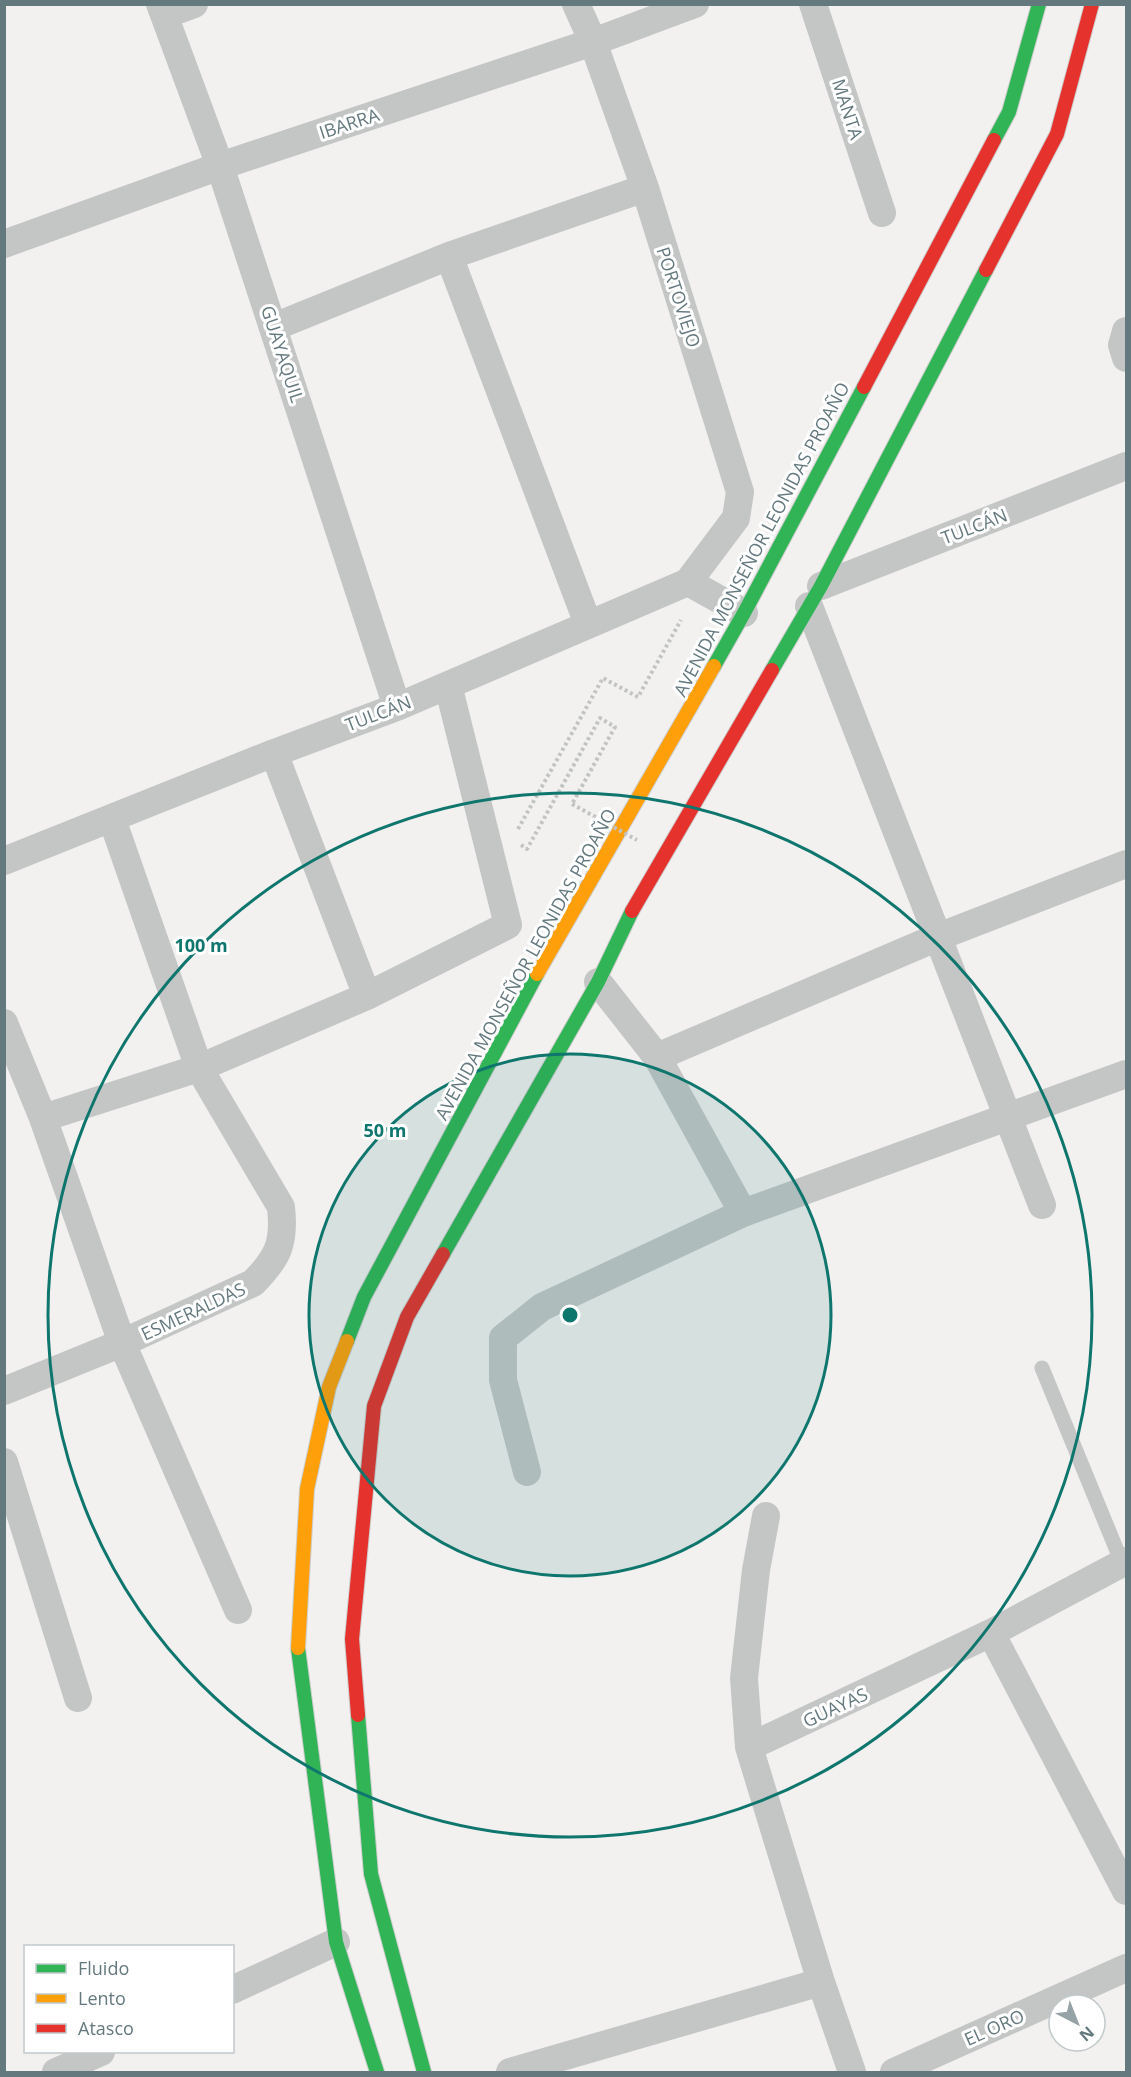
<svg xmlns="http://www.w3.org/2000/svg" width="1131" height="2077" font-family="'Open Sans',sans-serif">
	<style>
		.lines { fill: none; stroke-linecap: round; stroke-linejoin: round }
		.fast-casing { stroke: #cdcdcd; stroke-width: 16 }
		.slow-casing { stroke: #cdcdcd; stroke-width: 16 }
		.jam-casing { stroke: #cdcdcd; stroke-width: 16 }
		.path { stroke: #c2c4c4; stroke-width: 4; stroke-dasharray: 3 3; stroke-linecap: butt }
		.lane { stroke: #c4c6c6; stroke-width: 15 }
		.street { stroke: #c4c6c6; stroke-width: 28 }
		.fast { stroke: #30b455; stroke-width: 14 }
		.slow { stroke: #ff9f0a; stroke-width: 14 }
		.jam { stroke: #e5322d; stroke-width: 14 }
		.path-bridge { stroke: #c2c4c4; stroke-width: 4; stroke-dasharray: 3 3; stroke-linecap: butt }
		.ring { fill: none; stroke: #0f766e; stroke-width: 3 }
		.labels { text-anchor: middle; dominant-baseline: central; stroke-width: 6; stroke-linejoin: round; paint-order: stroke }
		.street-label { font-size: 18px; fill: #64797e; stroke: #fff }
		.centre { fill: #0f766e; stroke: #fff; stroke-width: 3 }
		.ring-label { font-size: 18px; text-anchor: middle; font-weight: bold; fill: #0f766e; stroke: #fff; stroke-width: 6; stroke-linejoin: round; paint-order: stroke }
	</style>
	<rect width="100%" height="100%" fill="#f2f1f0"/>
	<g class="lines">
		<defs>
			<path id="fast" d="M994,140L1009,112L1039,4
				M714,666L744,613L864,387
				M772,670L821,586L986,270
				M443,1254L598,982L632,911
				M347,1341L364,1297L537,974
				M298,1648L336,1942L377,2072
				M358,1715L371,1874L424,2072"/>
			<path id="slow" d="M537,974L714,666
				M298,1648L307,1489L329,1387L347,1341"/>
			<path id="jam" d="M986,270L1057,134L1092,4
				M864,387L994,140
				M632,911L772,670
				M358,1715L352,1639L374,1406L407,1317L443,1254"/>
		</defs>
		<use href="#fast" class="fast-casing"/>
		<use href="#slow" class="slow-casing"/>
		<use href="#jam" class="jam-casing"/>
		<path class="path" d="M518,829L603,678L638,697L681,620
			M521,845L527,849L600,718L615,727L572,804"/>
		<path class="lane" d="M1042,1368L1122,1563"/>
		<path class="street" d="M160,4L220,166L397,707
			M576,4L593,42L645,188L740,492L736,518L688,582
			M813,4L882,213
			M164,15L194,4
			M4,244L220,166L593,42L695,4
			M449,256L588,624
			M274,327L449,256L645,188
			M1126,331L1122,345L1126,358
			M821,586L1126,466
			M809,606L1042,1205
			M274,753L367,996
			M4,861L274,753L397,707L688,582L744,613
			M598,982L657,1057L938,937L1126,864
			M4,1023L43,1118L122,1343L238,1610
			M657,1057L743,1213
			M43,1118L199,1068L367,996L508,925L448,685
			M4,1391L122,1343L253,1283C278,1258 285,1243 281,1207L199,1068L112,819
			M4,1462L78,1698
			M527,1472L503,1380V1338L542,1307L743,1213L1126,1074
			M766,1516L756,1570L744,1678L749,1747L991,1633L1126,1561
			M991,1633L1126,1891
			M749,1747L821,1982L852,2072
			M232,1990L336,1942
			M56,2072L101,2052
			M510,2072L821,1982
			M894,2072L1126,1968"/>
		<use href="#fast" class="fast"/>
		<use href="#slow" class="slow"/>
		<use href="#jam" class="jam"/>
		<path class="path-bridge" d="M572,804L637,840"/>
	</g>
	<circle cx="570" cy="1315" r="261" fill="#0f766e" fill-opacity=".12"/>
	<g class="ring">
		<circle cx="570" cy="1315" r="261"/>
		<circle cx="570" cy="1315" r="522"/>
	</g>
	<g class="labels">
		<g class="street-label">
			<text transform="translate(848 109) rotate(72)">MANTA</text>
			<text transform="translate(349 123) rotate(-18)">IBARRA</text>
			<text transform="translate(679 297) rotate(72)">PORTOVIEJO</text>
			<text transform="translate(283 354) rotate(72)">GUAYAQUIL</text>
			<text transform="translate(974 526) rotate(-21)">TULCÁN</text>
			<text transform="translate(761 539) rotate(-62)">AVENIDA MONSEÑOR LEONIDAS PROAÑO</text>
			<text transform="translate(378 713) rotate(-21)">TULCÁN</text>
			<text transform="translate(525 964) rotate(-61)">AVENIDA MONSEÑOR LEONIDAS PROAÑO</text>
			<text transform="translate(193 1311) rotate(-25)">ESMERALDAS</text>
			<text transform="translate(835 1707) rotate(-25)">GUAYAS</text>
			<text transform="translate(994 2027) rotate(-24)">EL ORO</text>
		</g>
	</g>
	<circle cx="570" cy="1315" r="9" class="centre"/>
	<g class="ring-label">
		<text x="201" y="952">100 m</text>
		<text x="385" y="1137">50 m</text>
	</g>
	<rect width="1131" height="2077" fill="none" stroke="#64797e" stroke-width="12"/>
	<rect x="24" y="1945" width="210" height="108" fill="#ffffff" stroke="#c1c9cb" stroke-width="1.5"/>
	<rect x="36" y="1964" width="30" height="9" fill="#30b455" stroke="#c1c9cb" stroke-width="1.5"/>
	<text x="78" y="1975" font-size="18" fill="#64797e">Fluido</text>
	<rect x="36" y="1994" width="30" height="9" fill="#ff9f0a" stroke="#c1c9cb" stroke-width="1.5"/>
	<text x="78" y="2005" font-size="18" fill="#64797e">Lento</text>
	<rect x="36" y="2024" width="30" height="9" fill="#e5322d" stroke="#c1c9cb" stroke-width="1.5"/>
	<text x="78" y="2035" font-size="18" fill="#64797e">Atasco</text>
	<g transform="translate(1077 2023) rotate(138)"><circle r="28" fill="#ffffff" stroke="#c1c9cb" stroke-width="1.5"/>
	<path d="M0-4.5L10 22L0 15L-10 22Z" fill="#96a3a6"/>
	<text y="-9" font-size="16" font-weight="bold" text-anchor="middle" fill="#64797e">N</text>
	</g>
</svg>
